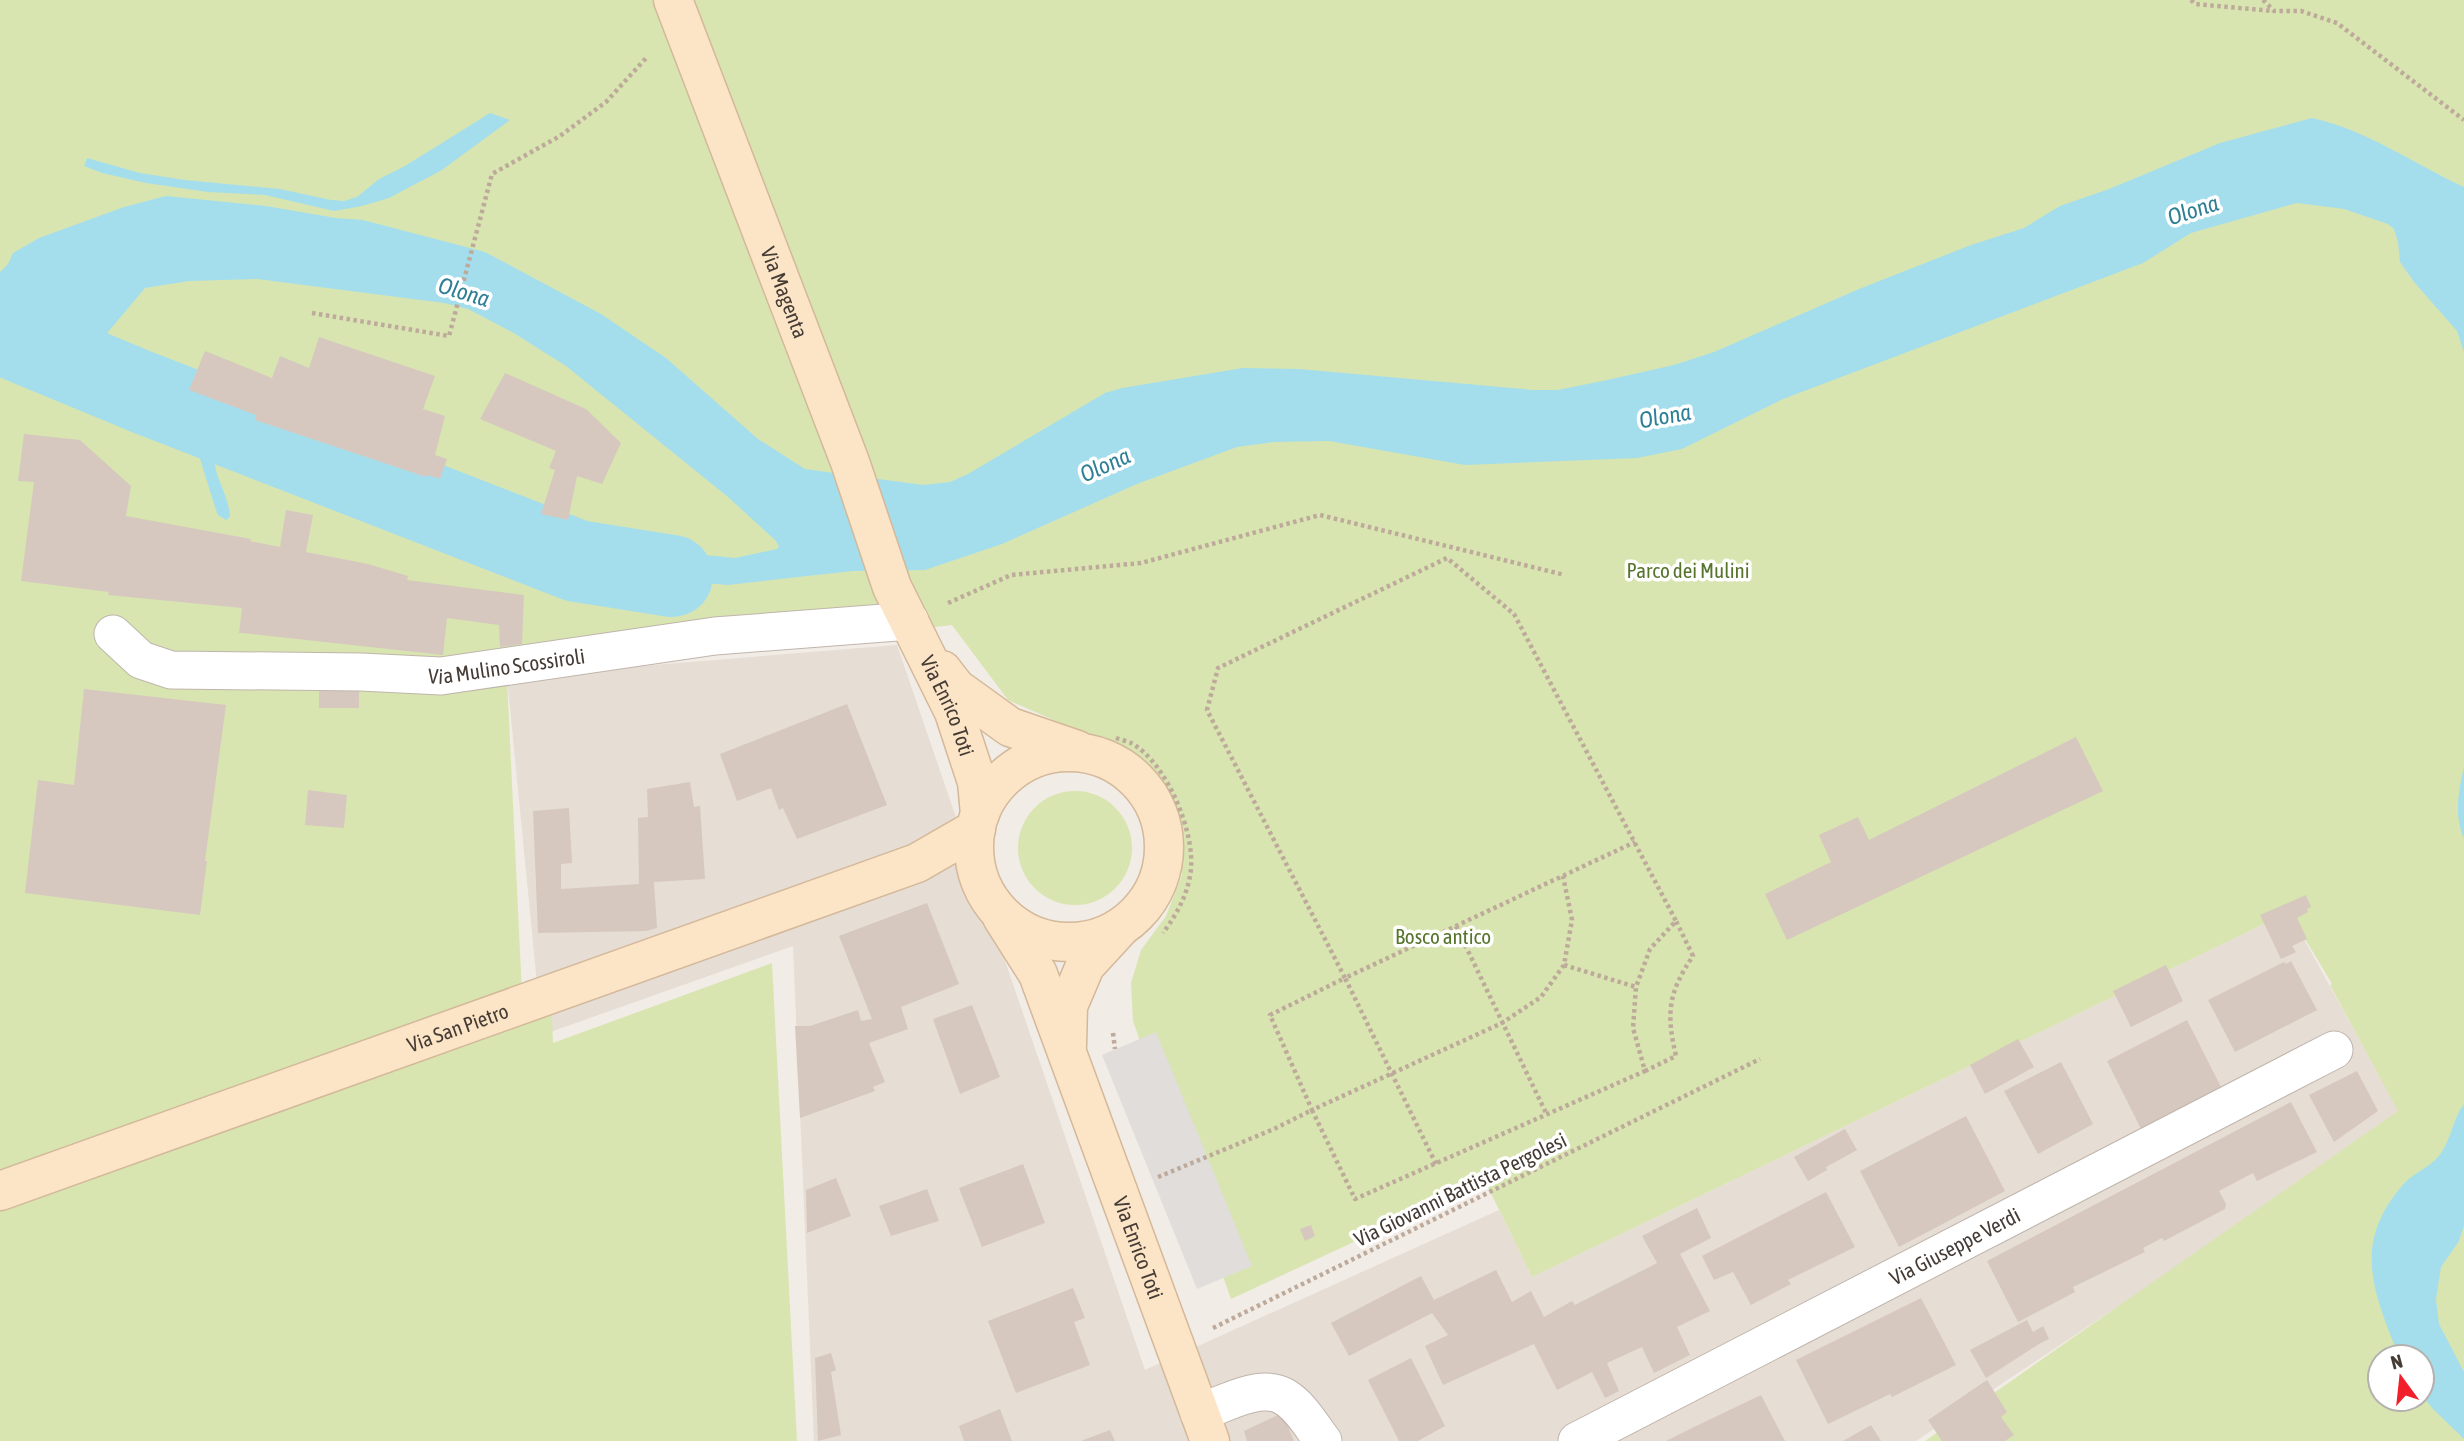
<svg xmlns="http://www.w3.org/2000/svg" width="2464" height="1441" font-family="'Asap Condensed',sans-serif">
	<style>
		.residential { fill: #e6ddd4 }
		.green { fill: #d8e5b0; fill-rule: evenodd }
		.parking { fill: #e0dddb }
		.water { fill: #a4deed }
		.lines { fill: none; stroke-linecap: round; stroke-linejoin: round }
		.river { stroke: #a4deed; stroke-width: 82 }
		.building { fill: #d6c8bf }
		.street-casing { stroke: #c0b5ac; stroke-width: 39 }
		.secondary-casing { stroke: #d3b89a; stroke-width: 41 }
		.path { stroke: #beaa9b; stroke-width: 4.5; stroke-dasharray: 3.5 3.5; stroke-linecap: butt }
		.street { stroke: #fff; stroke-width: 37 }
		.secondary { stroke: #fce4c6; stroke-width: 38 }
		.labels { text-anchor: middle; dominant-baseline: central; stroke-width: 7; stroke-linejoin: round; paint-order: stroke }
		.street-label { font-size: 21px; fill: #453c36; stroke: #fff }
		.park-label { font-size: 21px; fill: #56742b; stroke: #fff }
		.water-label { font-size: 23px; font-style: italic; fill: #2e7f95; stroke: #fff }
	</style>
	<rect width="100%" height="100%" fill="#f2ece6"/>
	<path class="residential" d="M897,645L1145,1370L1499,1210L1532,1277L2289,912L2402,1117L1916,1441H814L793,946L542,1035L507,677Z"/>
	<path class="green" d="M0,0H2464V1441H1925L2398,1111L2330,985L2332,984L2289,912L1532,1277L1485,1181L1231,1299L1133,1021L1131,983L1141,950L1166,916L1182,875L1180,830L1162,788L1133,755L1008,700L952,625L507,678L522,994L551,993L553,1043L772,963L797,1441H0ZM2380,1357H2422V1399H2380Z
		M1018 848a57 57 0 1 1 114 0a57 57 0 1 1-114 0Z"/>
	<path class="parking" d="M1156,1032L1252,1266L1197,1289L1102,1055Z"/>
	<path class="water" d="M490,113L510,120L442,170L389,198L362,206L334,211L265,195L208,192L146,183L102,173L84,166L87,158L140,173L185,180L280,189L331,200L344,201L357,197L379,179L405,166Z
		M2312,118C2367,130 2414,164 2464,187V352L2457,331L2414,282L2400,262L2398,242L2394,229L2388,224L2344,209L2297,203L2191,233L2143,263L1783,399L1682,449L1637,458L1465,465L1329,441L1273,442L1237,447L1137,484L1002,544L925,570L853,571L727,585L605,574L538,545L468,519L328,477L336,447L426,477L462,485L604,545L735,558L777,549L779,546L775,540L728,497L566,366L512,332L468,309L444,303L257,279L189,281L145,288L108,332L107,337L164,369L173,384L206,413L255,420L312,439L310,449L312,451L307,470L231,435L219,436C203,465 229,489 230,517L226,520L218,515L215,507L195,443L155,406L94,378L82,376L68,380L0,356V272L8,264L13,253L39,238L124,207L166,196L266,206L336,218L363,220L485,252L601,314L666,358L758,439L805,469L923,485L950,482L968,474L1105,393L1122,388L1243,368L1299,369L1533,390H1558L1607,380L1674,365L1714,352L1859,289L1971,245L2024,228L2060,206L2109,189L2220,143Z
		M2464,767V839C2454,815 2458,792 2464,767Z
		M2464,1104V1225L2459,1241L2441,1267L2436,1299L2439,1324L2464,1372V1439L2432,1408L2422,1395V1357H2399C2375,1295 2351,1246 2401,1187C2411,1174 2427,1169 2438,1157C2451,1142 2452,1120 2464,1104Z"/>
	<g class="lines">
		<path class="river" d="M0,333L142,392L577,561L672,576"/>
	</g>
	<path class="building" d="M319,337L435,376L423,409L445,416L435,455L447,459L440,479L427,475L426,477L255,420L256,415L189,390L205,351L272,378L280,356L309,368Z
		M505,373L586,409L621,443L602,484L577,476L568,520L541,514L555,470L549,468L556,451L480,419Z
		M24,434L80,440L131,486L126,516L251,539L250,541L280,547L286,510L313,515L306,552L368,564L408,576L407,580L524,595L522,644L500,647L499,625L447,618L443,655L243,633H239L242,608L108,595L109,592L21,581L34,482L18,481Z
		M84,689L226,705L205,861H207L200,915L25,893L38,780L74,785Z
		M319,690H359V708H319Z
		M847,704L887,805L797,839L783,808L779,810L771,788L737,801L720,754Z
		M2076,737L2103,791L1787,940L1765,894L1831,862L1819,835L1858,817L1869,840Z
		M690,782L694,807L700,806L705,879L654,882L657,928L646,931L538,933L533,811L569,808L572,863L561,864V889L639,884L638,818L648,817L647,789Z
		M308,790L347,795L344,828L305,825Z
		M2306,895L2311,907L2307,909L2308,912L2297,918L2307,939L2292,946L2296,952L2281,959L2260,915Z
		M927,903L959,984L901,1007L908,1029L869,1043L885,1082L873,1087L875,1091L800,1118L795,1026H810L858,1010L861,1021L872,1019L839,936Z
		M2291,961L2317,1010L2235,1052L2208,1000L2284,962L2286,964Z
		M2166,965L2183,1001L2131,1027L2113,991Z
		M972,1005L1000,1077L960,1094L933,1019Z
		M2187,1020L2221,1087L2141,1129L2107,1061Z
		M2018,1039L2034,1067L1985,1094L1970,1065Z
		M2061,1062L2093,1124L2038,1154L2004,1091Z
		M2357,1071L2378,1111L2334,1142L2309,1095Z
		M2291,1102L2317,1152L2257,1181L2253,1173L2219,1191L2226,1204L2225,1209L2164,1241L2162,1238L2143,1248L2145,1252L2073,1287L2075,1292L2018,1322L1987,1261Z
		M1966,1116L2005,1191L1899,1247L1860,1171Z
		M1845,1129L1857,1150L1826,1167L1827,1170L1808,1181L1794,1157Z
		M1023,1164L1045,1223L982,1247L959,1188Z
		M836,1178L851,1216L807,1233L806,1190Z
		M927,1189L939,1221L891,1236L879,1206Z
		M1826,1192L1855,1247L1788,1280L1791,1284L1751,1305L1733,1272L1714,1280L1702,1256Z
		M1697,1208L1711,1238L1680,1254L1710,1311L1677,1327L1690,1355L1654,1373L1642,1347L1607,1363L1619,1391L1605,1398L1592,1372L1557,1390L1534,1344L1443,1385L1425,1346L1448,1335L1432,1313L1349,1356L1331,1323L1421,1276L1434,1300L1496,1270L1512,1302L1531,1291L1544,1317L1572,1301L1575,1305L1657,1263L1642,1236Z
		M1311,1225L1315,1236L1305,1241L1300,1229Z
		M1073,1288L1085,1318L1074,1322L1090,1365L1016,1393L988,1321Z
		M1921,1298L1956,1365L1892,1397L1890,1394L1828,1424L1796,1360Z
		M2027,1320L2033,1332L2043,1326L2049,1339L2039,1344L1986,1378L1970,1350Z
		M831,1353L836,1370L831,1372L841,1435L818,1441L815,1358Z
		M1411,1358L1445,1426L1418,1441H1399L1368,1380Z
		M1987,1380L2007,1412L2001,1417L2014,1435L2005,1441H1942L1928,1420Z
		M1761,1395L1785,1441H1666L1692,1428Z
		M1000,1409L1012,1441H964L959,1426Z
		M1282,1413L1294,1441H1247L1244,1431Z
		M1871,1425L1881,1441H1843Z
		M1110,1430L1115,1441H1081Z"/>
	<g class="lines">
		<defs>
			<g id="street">
				<path id="s1" d="M113,634L141,660L171,670L361,672L441,676L715,636L910,621"/>
				<path d="M1199,1413C1222,1405 1259,1383 1283,1396C1300,1405 1312,1427 1323,1441"/>
				<path id="s2" d="M1577,1441L2334,1050"/>
			</g>
			<g id="secondary">
				<path id="s3" d="M673,0L850,462L892,587L954,712L977,782L980,814"/>
				<path d="M942,670L956,688L1010,727L1077,750"/>
				<circle cx="1069" cy="847" r="95"/>
				<path id="s4" d="M1002,917L1038,974L1210,1441"/>
				<path d="M1067,1045L1068,1006L1085,966L1119,929"/>
				<path id="s5" d="M0,1191L917,863L976,829"/>
			</g>
		</defs>
		<use href="#street" class="street-casing"/>
		<use href="#secondary" class="secondary-casing"/>
		<path class="path" d="M2191,0L2195,4L2273,11
			M2263,0L2274,11H2301L2337,23L2464,120
			M312,313L449,336L492,174L560,136L606,102L647,57
			M948,603L1011,575L1141,563L1320,515L1565,575
			M1116,738C1121,740 1127,741 1131,743C1167,762 1198,837 1190,876C1186,898 1176,915 1163,933
			M1456,926L1547,1115
			M1564,965L1636,987
			M1113,1033L1115,1049
			M1645,1071L1676,1056C1666,1013 1668,993 1693,956L1676,921
			M1436,1164L1345,978L1635,842
			M1158,1177L1274,1129L1312,1110L1355,1199L1645,1071L1633,1028L1636,987L1650,949L1676,921L1514,614L1447,558L1218,668L1207,710L1345,978L1270,1015L1312,1110L1502,1023L1541,997L1564,965L1572,920L1563,876
			M1213,1328L1760,1059"/>
		<use href="#street" class="street"/>
		<use href="#secondary" class="secondary"/>
	</g>
	<g class="labels">
		<g class="street-label">
			<text stroke="none"><textPath href="#s3" startOffset="313">Via Magenta</textPath></text>
			<text stroke="none"><textPath href="#s1" startOffset="406">Via Mulino Scossiroli</textPath></text>
			<text stroke="none"><textPath href="#s3" startOffset="758">Via Enrico Toti</textPath></text>
			<text stroke="none"><textPath href="#s5" startOffset="486">Via San Pietro</textPath></text>
			<text transform="translate(1460 1189) rotate(-26)">Via Giovanni Battista Pergolesi</text>
			<text stroke="none"><textPath href="#s2" startOffset="425">Via Giuseppe Verdi</textPath></text>
			<text stroke="none"><textPath href="#s4" startOffset="359">Via Enrico Toti</textPath></text>
		</g>
		<g class="park-label">
			<text x="1688" y="570">Parco dei Mulini</text>
			<text x="1443" y="936">Bosco antico</text>
		</g>
		<g class="water-label">
			<text transform="translate(2193 210) rotate(-18)">Olona</text>
			<text transform="translate(464 292) rotate(17)">Olona</text>
			<text transform="translate(1665 416) rotate(-10)">Olona</text>
			<text transform="translate(1105 465) rotate(-24)">Olona</text>
		</g>
	</g>
	<g transform="translate(2401 1378) rotate(345)"><circle r="33" fill="#ffffff" stroke="#b5b1af" stroke-width="2"/>
	<path d="M0-5L12 26L0 18L-12 26Z" fill="#f11e2b"/>
	<text y="-10" font-size="19" font-weight="bold" text-anchor="middle" fill="#453c36">N</text>
	</g>
</svg>
